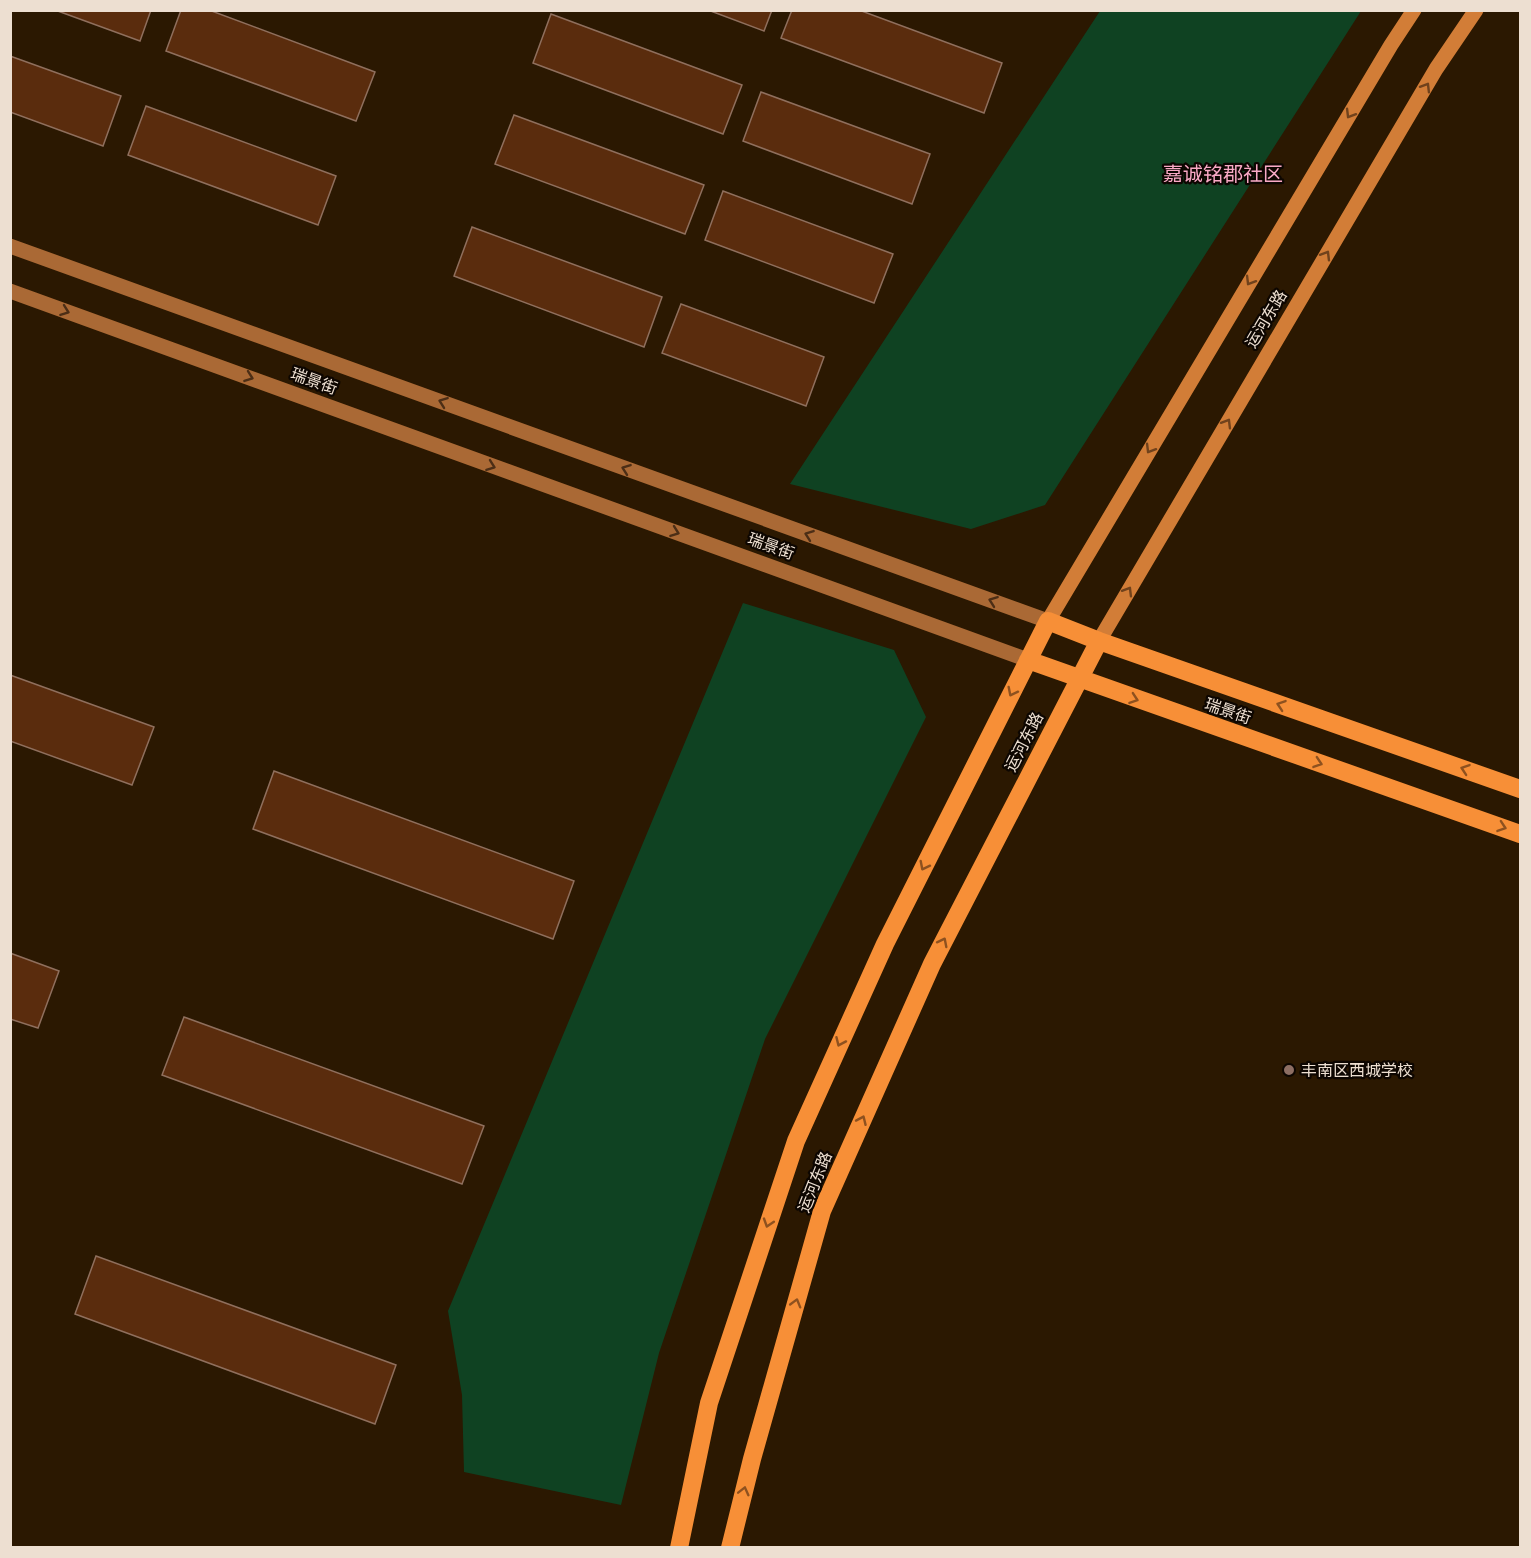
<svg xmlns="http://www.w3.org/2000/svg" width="1531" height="1558" font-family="'Crimson Pro','Noto Sans SC',serif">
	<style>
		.green { fill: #0f4222 }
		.building { fill: #5a2c0d; stroke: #8f6f5d; stroke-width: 1.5 }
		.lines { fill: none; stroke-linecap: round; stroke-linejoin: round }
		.secondary { stroke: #aa6935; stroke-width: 15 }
		.primary { stroke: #d27d37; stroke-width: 15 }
		.highway { stroke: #f78f37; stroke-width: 18 }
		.oneway { stroke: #70421c }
		.oneway2 { stroke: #4c2e16 }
		.oneway3 { stroke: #8e511f }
		.education-dot { fill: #8d6e63; stroke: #0d0601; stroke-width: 2 }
		.labels { text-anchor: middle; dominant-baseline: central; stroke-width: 4.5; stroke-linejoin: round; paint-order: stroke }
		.street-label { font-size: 16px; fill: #eddfd1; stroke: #0d0601 }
		.poi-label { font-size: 16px; fill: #eddfd1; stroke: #0d0601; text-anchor: start }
		.quarter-label { font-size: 20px; fill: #f9a9c5; stroke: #0d0601 }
	</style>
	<rect width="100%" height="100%" fill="#2b1801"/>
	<path class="green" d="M1100,11H1361L1045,505L971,529L790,484Z
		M743,603L894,650L926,717L765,1039L659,1353L621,1505L464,1472L462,1395L448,1311Z"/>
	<path class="building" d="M55,10H151L140,41Z
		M181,10H209L375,72L356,121L166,51Z
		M708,10H772L764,31Z
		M792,10H859L1002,63L984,113L781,38Z
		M551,14L742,85L723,134L533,63Z
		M10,56L121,96L103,146L10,112Z
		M761,92L930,154L912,204L743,141Z
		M146,106L336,176L318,225L128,155Z
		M514,115L704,185L685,234L495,164Z
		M723,191L893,254L874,303L705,240Z
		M472,227L662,297L644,347L454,276Z
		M681,304L824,357L806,406L662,353Z
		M10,675L154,727L132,785L10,741Z
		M274,771L574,881L553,939L253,829Z
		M10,953L59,971L38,1028L10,1019Z
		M184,1017L484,1126L462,1184L162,1075Z
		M96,1256L396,1365L375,1424L75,1314Z"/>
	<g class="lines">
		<path class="secondary" d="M10,246L1048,621
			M10,291L1028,660"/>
		<path class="primary" d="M1048,621L1391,45L1414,10
			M1099,641L1436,69L1476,10"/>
		<path class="highway" d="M1028,660L1520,834
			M679,1548L709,1403L796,1141L885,944L1048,621L1099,641L1520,789
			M730,1548L752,1459L822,1211L932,964L1099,641"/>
	</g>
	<defs><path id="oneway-chevron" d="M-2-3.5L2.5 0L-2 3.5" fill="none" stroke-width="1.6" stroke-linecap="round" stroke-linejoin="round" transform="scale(1.5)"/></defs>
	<g class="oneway">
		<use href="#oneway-chevron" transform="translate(1426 87) rotate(-59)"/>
		<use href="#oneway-chevron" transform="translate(1350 114) rotate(121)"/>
		<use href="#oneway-chevron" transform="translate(1326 255) rotate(-59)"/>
		<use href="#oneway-chevron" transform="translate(1250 281) rotate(121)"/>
		<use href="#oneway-chevron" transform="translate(1227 423) rotate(-59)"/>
		<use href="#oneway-chevron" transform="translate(1150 449) rotate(121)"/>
		<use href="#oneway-chevron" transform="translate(1128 591) rotate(-59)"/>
	</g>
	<g class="oneway2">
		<use href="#oneway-chevron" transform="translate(65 311) rotate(20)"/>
		<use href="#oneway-chevron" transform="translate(249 377) rotate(20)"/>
		<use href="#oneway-chevron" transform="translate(443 402) rotate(-160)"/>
		<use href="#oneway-chevron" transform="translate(491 466) rotate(20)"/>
		<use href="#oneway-chevron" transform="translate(626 469) rotate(-160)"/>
		<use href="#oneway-chevron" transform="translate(675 532) rotate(20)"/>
		<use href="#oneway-chevron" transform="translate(809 535) rotate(-160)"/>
		<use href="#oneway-chevron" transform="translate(993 601) rotate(-160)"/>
	</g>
	<g class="oneway3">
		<use href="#oneway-chevron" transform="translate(1012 692) rotate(117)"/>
		<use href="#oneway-chevron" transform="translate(1134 699) rotate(19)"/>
		<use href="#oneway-chevron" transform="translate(1281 705) rotate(-161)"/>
		<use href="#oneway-chevron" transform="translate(1318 763) rotate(19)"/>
		<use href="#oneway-chevron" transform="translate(1465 769) rotate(-161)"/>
		<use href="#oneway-chevron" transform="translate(1502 827) rotate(19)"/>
		<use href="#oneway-chevron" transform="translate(924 866) rotate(117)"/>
		<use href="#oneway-chevron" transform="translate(943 942) rotate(-63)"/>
		<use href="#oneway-chevron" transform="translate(840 1042) rotate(114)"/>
		<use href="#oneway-chevron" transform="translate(862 1120) rotate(-66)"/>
		<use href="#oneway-chevron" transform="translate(768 1223) rotate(108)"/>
		<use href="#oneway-chevron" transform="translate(796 1303) rotate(-74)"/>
		<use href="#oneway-chevron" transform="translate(744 1491) rotate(-76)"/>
	</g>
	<circle class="education-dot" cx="1289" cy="1070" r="6"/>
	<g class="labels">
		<g class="street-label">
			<text transform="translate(1266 319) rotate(-59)">运河东路</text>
			<text transform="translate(314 381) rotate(20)">瑞景街</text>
			<text transform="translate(771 546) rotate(20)">瑞景街</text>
			<text transform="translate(1228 711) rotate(19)">瑞景街</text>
			<text transform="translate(1024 742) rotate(-63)">运河东路</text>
			<text transform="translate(815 1182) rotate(-68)">运河东路</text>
		</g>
		<g class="poi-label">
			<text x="1301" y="1070">丰南区西城学校</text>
		</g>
		<g class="quarter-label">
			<text x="1223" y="174">嘉诚铭郡社区</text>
		</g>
	</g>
	<rect width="1531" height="1558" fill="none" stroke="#eddfd1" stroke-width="24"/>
</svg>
